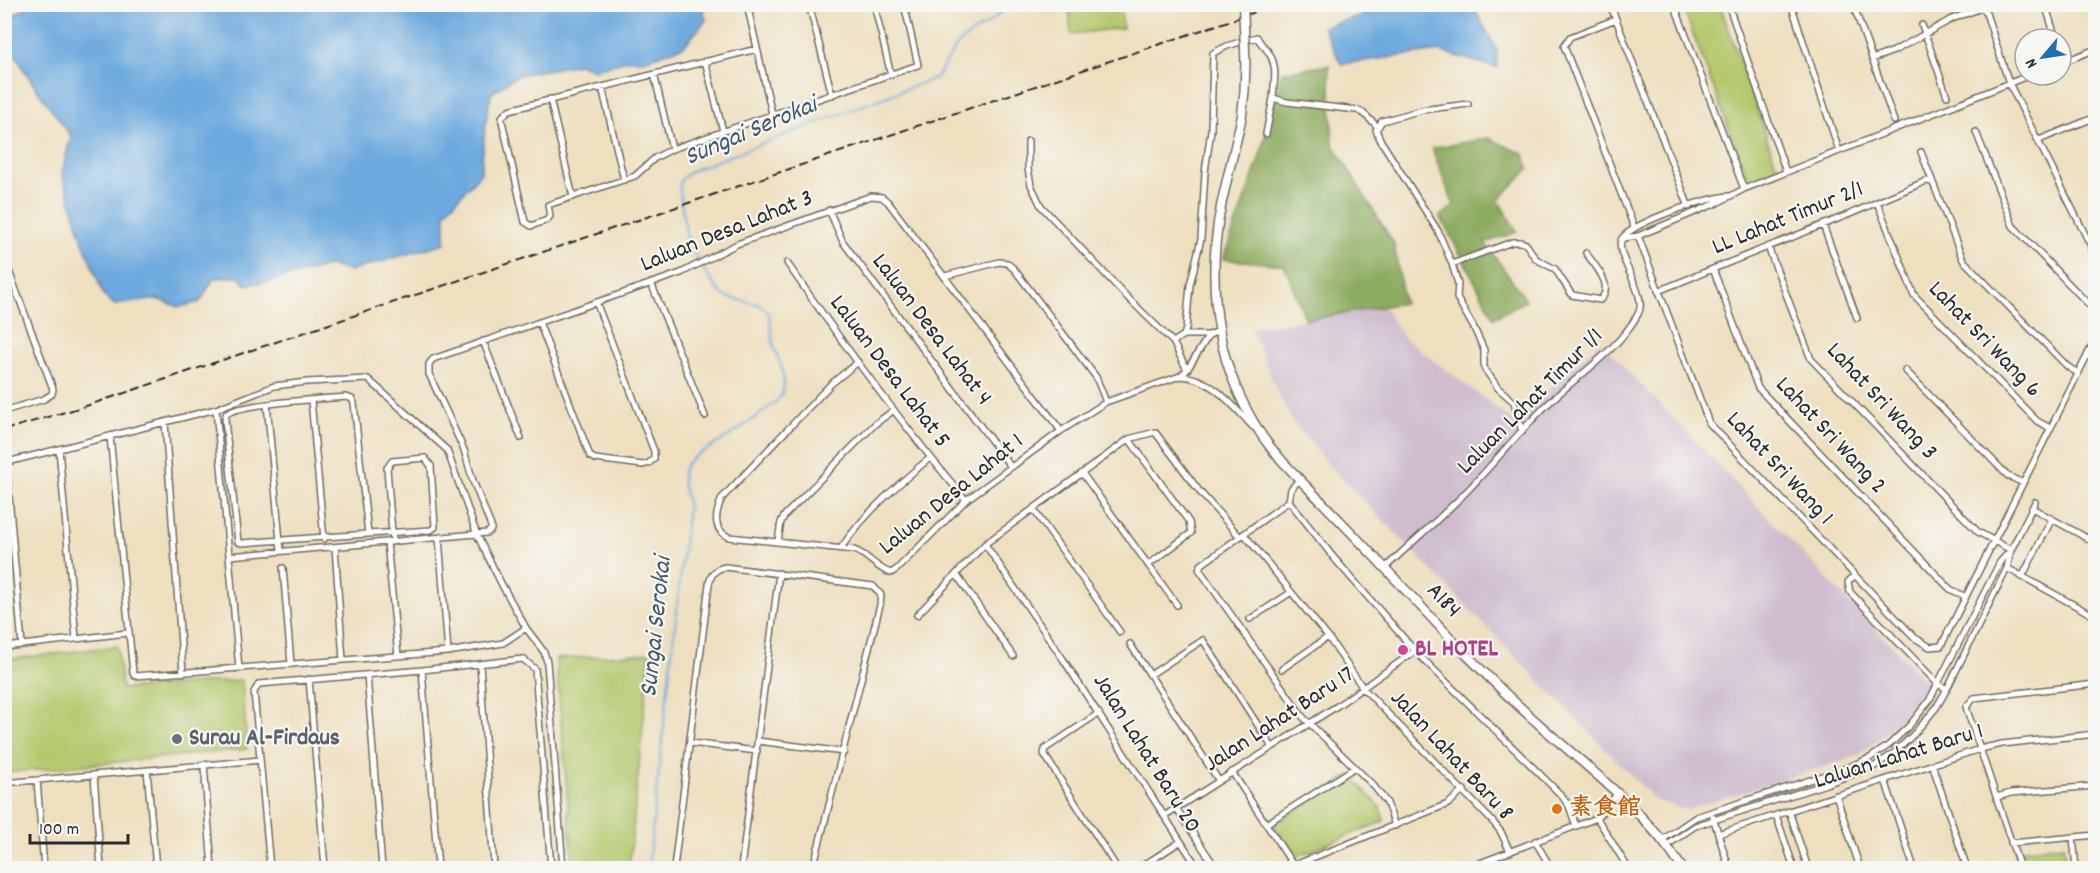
<svg xmlns="http://www.w3.org/2000/svg" width="2100" height="873" font-family="Dekko,'LXGW WenKai TC',sans-serif">
	<style>
		.industrial { fill: #cfbdce }
		.green { fill: #b3c86c; stroke: #6f7a4c; stroke-width: 1.5 }
		.forest { fill: #8eac60; stroke: #5c6c46; stroke-width: 1.5 }
		.water { fill: #6ca9de; stroke: #4c6a84; stroke-width: 1.5 }
		.lines { fill: none; stroke-linecap: round; stroke-linejoin: round }
		.stream { stroke: #6ca9de; stroke-width: 2 }
		.minor-casing { stroke: #6f6a5f; stroke-width: 8 }
		.primary-casing { stroke: #6f6a5f; stroke-width: 11 }
		.minor { stroke: #fff; stroke-width: 5 }
		.primary { stroke: #fff; stroke-width: 8 }
		.rail { stroke: #2b2b2b; stroke-width: 2; stroke-dasharray: 9 4.5; stroke-linecap: butt }
		.primary-bridge-casing { stroke: #6f6a5f; stroke-width: 11; stroke-linecap: butt }
		.primary-bridge { stroke: #fff; stroke-width: 8 }
		.hotel-dot { fill: #d1479c; stroke: #f6f6f2; stroke-width: 2 }
		.worship-dot { fill: #6b7280; stroke: #f6f6f2; stroke-width: 2 }
		.food-dot { fill: #e8710a; stroke: #f6f6f2; stroke-width: 2 }
		.labels { text-anchor: middle; dominant-baseline: central; stroke-width: 4.5; stroke-linejoin: round; paint-order: stroke }
		.street-label { font-size: 24px; fill: #2b2b2b; stroke: #f6f6f2 }
		.hotel-label { font-size: 24px; font-weight: bold; fill: #b23c85; stroke: #f6f6f2; text-anchor: start }
		.worship-label { font-size: 24px; font-weight: bold; fill: #5b616d; stroke: #f6f6f2; text-anchor: start }
		.food-label { font-size: 24px; font-weight: bold; fill: #c56008; stroke: #f6f6f2; text-anchor: start }
		.water-label { font-size: 26px; font-style: italic; fill: #42576a; stroke: #f6f6f2 }
	</style>
	<rect width="100%" height="100%" fill="#f6f6f2"/>
	<filter id="ink" filterUnits="userSpaceOnUse"><feTurbulence type="fractalNoise" baseFrequency=".0167" numOctaves="2"/><feDisplacementMap in="SourceGraphic" scale="12" xChannelSelector="R" yChannelSelector="G"/><feConvolveMatrix kernelMatrix="1 2 1 2 8 2 1 2 1" color-interpolation-filters="sRGB"/></filter>
	<filter id="wash" filterUnits="userSpaceOnUse"><feTurbulence type="fractalNoise" baseFrequency=".008" numOctaves="4" result="noise"/><feDisplacementMap in="SourceGraphic" scale="24" xChannelSelector="R" yChannelSelector="G"/><feGaussianBlur stdDeviation="1.35" result="paint"/><feColorMatrix in="noise" values="0 0 0 0 0 0 0 0 0 0 0 0 0 0 0 0 0 1.4 0 .05"/><feComposite in="paint" operator="in"/></filter>
	<g filter="url(#wash)">
		<rect width="100%" height="100%" fill="#eedfbf"/>
		<path class="industrial" d="M1384,307L1404,338L1515,422L1600,342L1928,684L1893,728L1858,756L1686,810L1656,801L1328,464L1293,422L1276,389L1251,328Z"/>
		<path class="green" d="M1069,5H1120L1123,28L1071,34Z
			M1682,5H1720L1778,170L1749,181Z
			M117,646L122,689L242,680L247,749L5,773V660Z
			M650,653L629,868H573L556,659Z
			M1350,775L1380,807L1384,821L1295,857L1273,825Z
			M2064,845L2067,868H2025L2019,850Z"/>
		<path class="forest" d="M1329,65L1333,144L1394,244L1404,303L1306,320L1284,265L1223,259L1259,159L1282,72Z
			M1488,138L1524,154L1529,169L1498,200L1517,232L1485,243L1526,300L1494,318L1440,216L1454,206L1432,148Z"/>
		<path class="water" d="M31,5L702,4L706,20L684,46L645,60H626L594,70L579,64L518,75L491,94L485,126L481,173L445,213V243L350,271L329,266L266,282L246,285L239,277L214,278L200,302L179,307L157,299L115,305L104,296L83,242L62,173L71,136C52,109 4,52 5,20Z
			M1396,5H1472L1497,50V68L1439,51L1341,64L1323,27Z"/>
		<g class="lines">
			<path class="stream" d="M648,868L688,507C686,496 680,482 683,471C686,459 699,454 709,448C721,442 778,404 782,394C788,377 779,362 774,346C771,336 772,325 769,315C764,298 735,304 722,294C713,287 692,251 688,240C686,236 678,185 680,182C682,177 688,174 693,170L935,78C945,68 949,53 960,43C973,29 997,23 1006,4"/>
		</g>
	</g>
	<g filter="url(#ink)">
		<g class="lines">
			<defs>
				<path id="minor" d="M747,4L772,114
					M809,4L832,95
					M874,4L891,75
					M1610,4L1689,207
					M1674,4L1744,189
					M1728,4L1786,172
					M1791,4L1839,151
					M1853,4L1894,121
					M1983,4L2009,83L2096,256
					M2045,4L2056,39
					M1616,19L1570,37L1564,46L1634,227
					M1922,25L1947,96
					M757,49L509,110L502,117V121L525,222L531,226L547,220L550,216L548,205L635,176L655,158L672,149L918,65L904,4
					M2061,52L2064,62
					M1872,59L1894,51L1952,19L1984,7
					M705,61L723,131
					M2061,63L2096,49
					M654,74L672,149
					M602,87L624,180
					M550,99L573,197
					M1468,104L1422,110L1382,121L1376,130L1381,141L1438,231L1452,264L1458,284L1457,298L1474,328L1484,350V368L1498,388L1514,402L1522,432
					M1976,132L2013,226L2096,312
					M1266,134L1273,98
					M2039,140L2096,117
					M1028,141V169L1031,185L1041,206L1127,297L1173,342
					M1921,152L1963,260L2068,367L2078,373
					M1877,202L1914,295L2037,421L2050,428
					M829,210L843,242L1011,467
					M1823,225L1857,318
					M1638,236L1709,423L1915,638L1930,647L1941,646L2096,338
					M1624,238L1638,236L1719,202L1744,189L2030,75
					M1768,247L1811,359L1978,532L2011,550
					M4,258L53,389L52,394L44,399L4,411
					M787,263C843,344 902,425 966,500
					M1452,264L1512,242H1521L1526,244L1536,259L1555,269L1572,295L1600,300C1615,286 1595,266 1586,253
					M1713,269L1758,388L1950,589L1966,597
					M945,276L999,262L1007,263L1014,269L1096,377L1106,402
					M651,283L705,416
					M1658,291L1850,214L1926,181L1932,182
					M539,322L590,456L595,459L643,465L649,463L654,459V451L596,302
					M1184,335H1209
					M483,341L521,438
					M858,362L831,384L722,498C716,512 711,529 729,537L854,550C869,555 876,569 891,573L897,569L966,500L1061,431L1106,402L1180,376L1187,370L1209,335L1219,331
					M1187,370L1173,342L1184,335L1186,329L1190,285L1201,239L1205,172L1211,130L1213,53L1227,46L1257,37C1260,44 1266,47 1269,53C1278,67 1274,82 1273,98L1287,102L1357,110L1363,113L1377,126
					M1905,370L2008,476L2023,483
					M1180,376C1212,377 1233,406 1253,427
					M346,397L352,399L354,403L368,534L241,543L238,542L225,420L226,414C242,403 322,399 346,397Z
					M311,400L324,539
					M267,404L281,551
					M216,409L239,669
					M165,422L183,673
					M110,436L133,673L135,676L448,652L503,643L526,628
					M1129,439L1189,522L1191,533L1148,565
					M59,449L76,639
					M6,462L22,645
					M4,463L216,409L274,386L307,382L368,379L447,450L477,535L502,585L526,628L544,652L547,662L563,868
					M1082,473L1177,605
					M1300,479L1291,489L1289,501L1201,565L1199,569L1303,717L1373,785L1387,803L1395,826
					M1289,501L1334,558L1415,651L1562,796L1569,806L1576,826
					M2032,508L2096,543
					M1033,509L1120,632
					M368,534L431,530L435,527L431,466L425,458L392,461L387,468L392,532L393,542
					M1244,534L1328,637L1363,688L1493,822L1501,832L1510,852
					M439,538L448,652
					M778,541L781,522L785,515L875,424L894,410
					M387,542L398,656
					M985,544L1063,659L1198,868
					M335,547L343,660
					M841,548C865,513 897,485 930,458
					M230,556L487,533L491,530V526L473,481L464,450L429,374V364L433,359L681,273L737,244L871,196L882,197L888,202L1061,431
					M283,568L291,664
					M1385,568C1412,542 1442,517 1468,490C1496,461 1522,428 1552,400C1581,373 1619,349 1638,314C1650,294 1610,252 1623,237C1639,220 1704,199 1728,196
					M2007,568L2096,617
					M956,574L1013,656
					M1855,575L1848,582L1850,592L1938,684L1947,689
					M2022,577L2052,519
					M917,615L985,544L1129,439L1155,432L1200,492L1240,537
					M1250,619L1290,593
					M1130,644L1219,781
					M4,647L128,633
					M480,664L494,868
					M1282,669L1328,637
					M422,670L438,868
					M367,675L382,868
					M1150,675L1203,640L1272,747
					M309,679L325,868
					M1099,713L1045,749L1044,754L1117,868
					M758,741L844,752
					M690,743L757,751
					M204,764L212,868
					M1932,764L1967,868
					M147,770L156,868
					M1232,772L1295,868
					M94,775L101,868
					M37,780L44,868
					M1885,780L1914,868
					M4,783L260,760
					M1836,795L1860,868
					M1997,797L2011,793L2096,786
					M1176,808L1216,868
					M1789,811L1808,868
					M1776,815L1794,868
					M1164,816L1337,706L1415,651
					M1713,817L1729,868
					M1597,818L1628,868
					M1266,824L1354,768
					M1718,834L1980,749L2002,744L2096,734
					M2073,837L2076,868
					M1662,840L1696,817L1844,769L1870,758L1889,745L1909,726L1929,701L2000,562L2010,551
					M1535,841L1551,868
					M2011,843L2096,835
					M1666,846L1695,826L1826,784L1875,766L1894,753L1914,734L1936,708L1947,689L2007,568L2011,550L2035,502
					M270,868L254,692L259,684L422,670L523,659L535,669L551,868
					M674,868L709,584C711,574 715,569 725,567L873,586L881,595L880,605L813,868
					M741,868L779,573
					M1139,868L1180,842
					M1287,868L1448,804L1464,790
					M1467,868L1597,818L1618,793
					M2020,868L1966,707L1974,698L1982,697L2096,684"/>
				<path id="primary" d="M1245,49C1246,71 1245,93 1242,115C1235,151 1224,186 1218,223C1213,259 1213,297 1220,333C1225,366 1241,403 1259,431C1271,451 1289,468 1305,485C1326,506 1347,528 1368,550C1424,609 1479,672 1541,726C1591,771 1645,810 1682,868"/>
			</defs>
			<use href="#minor" class="minor-casing"/>
			<use href="#primary" class="primary-casing"/>
			<use href="#minor" class="minor"/>
			<use href="#primary" class="primary"/>
			<path class="rail" d="M4,430L89,405L1279,4"/>
			<defs>
				<path id="primary-bridge" d="M1243,4L1245,49"/>
			</defs>
			<use href="#primary-bridge" class="primary-bridge-casing"/>
			<use href="#primary-bridge" class="primary-bridge"/>
		</g>
	</g>
	<circle class="hotel-dot" cx="1403" cy="650" r="6"/>
	<circle class="worship-dot" cx="177" cy="739" r="6"/>
	<circle class="food-dot" cx="1557" cy="809" r="6"/>
	<g class="labels">
		<g class="street-label">
			<text transform="translate(1788 219) rotate(-22)">LL Lahat Timur 2/1</text>
			<text transform="translate(727 232) rotate(-22)">Laluan Desa Lahat 3</text>
			<text transform="translate(931 330) rotate(53)">Laluan Desa Lahat 4</text>
			<text transform="translate(1984 340) rotate(46)">Lahat Sri Wang 6</text>
			<text transform="translate(889 372) rotate(53)">Laluan Desa Lahat 5</text>
			<text transform="translate(1531 402) rotate(-45)">Laluan Lahat Timur 1/1</text>
			<text transform="translate(1881 402) rotate(47)">Lahat Sri Wang 3</text>
			<text transform="translate(1830 436) rotate(47)">Lahat Sri Wang 2</text>
			<text transform="translate(1779 469) rotate(47)">Lahat Sri Wang 1</text>
			<text transform="translate(952 495) rotate(-39)">Laluan Desa Lahat 1</text>
			<text transform="translate(1443 601) rotate(46)">A184</text>
			<text transform="translate(1280 720) rotate(-33)">Jalan Lahat Baru 17</text>
			<text transform="translate(1146 754) rotate(58)">Jalan Lahat Baru 20</text>
			<text transform="translate(1451 756) rotate(47)">Jalan Lahat Baru 8</text>
			<text transform="translate(1899 757) rotate(-17)">Laluan Lahat Baru 1</text>
		</g>
		<g class="hotel-label">
			<text x="1415" y="650">BL HOTEL</text>
		</g>
		<g class="worship-label">
			<text x="189" y="739">Surau Al-Firdaus</text>
		</g>
		<g class="food-label">
			<text x="1569" y="809">素食館</text>
		</g>
		<g class="water-label">
			<text transform="translate(751 132) rotate(-23)">Sungai Serokai</text>
			<text transform="translate(657 627) rotate(-84)">Sungai Serokai</text>
		</g>
	</g>
	<rect width="2100" height="873" fill="none" stroke="#f6f6f2" stroke-width="24"/>
	<g transform="translate(2043 57) rotate(241)"><circle r="28" fill="#f6f6f2" stroke="#a5a5a2" stroke-width="1.5"/>
	<path d="M0-4.5L10 22L0 15L-10 22Z" fill="#1f6fb2"/>
	<text y="-9" font-size="16" font-weight="bold" text-anchor="middle" fill="#2b2b2b">N</text>
	</g>
	<path d="M30 834v9h98v-9" fill="none" stroke="#2b2b2b" stroke-width="3"/>
	<text x="39" y="834" font-size="18" fill="#2b2b2b" stroke="#f6f6f2" stroke-width="4.5" paint-order="stroke">100 m</text>
</svg>
